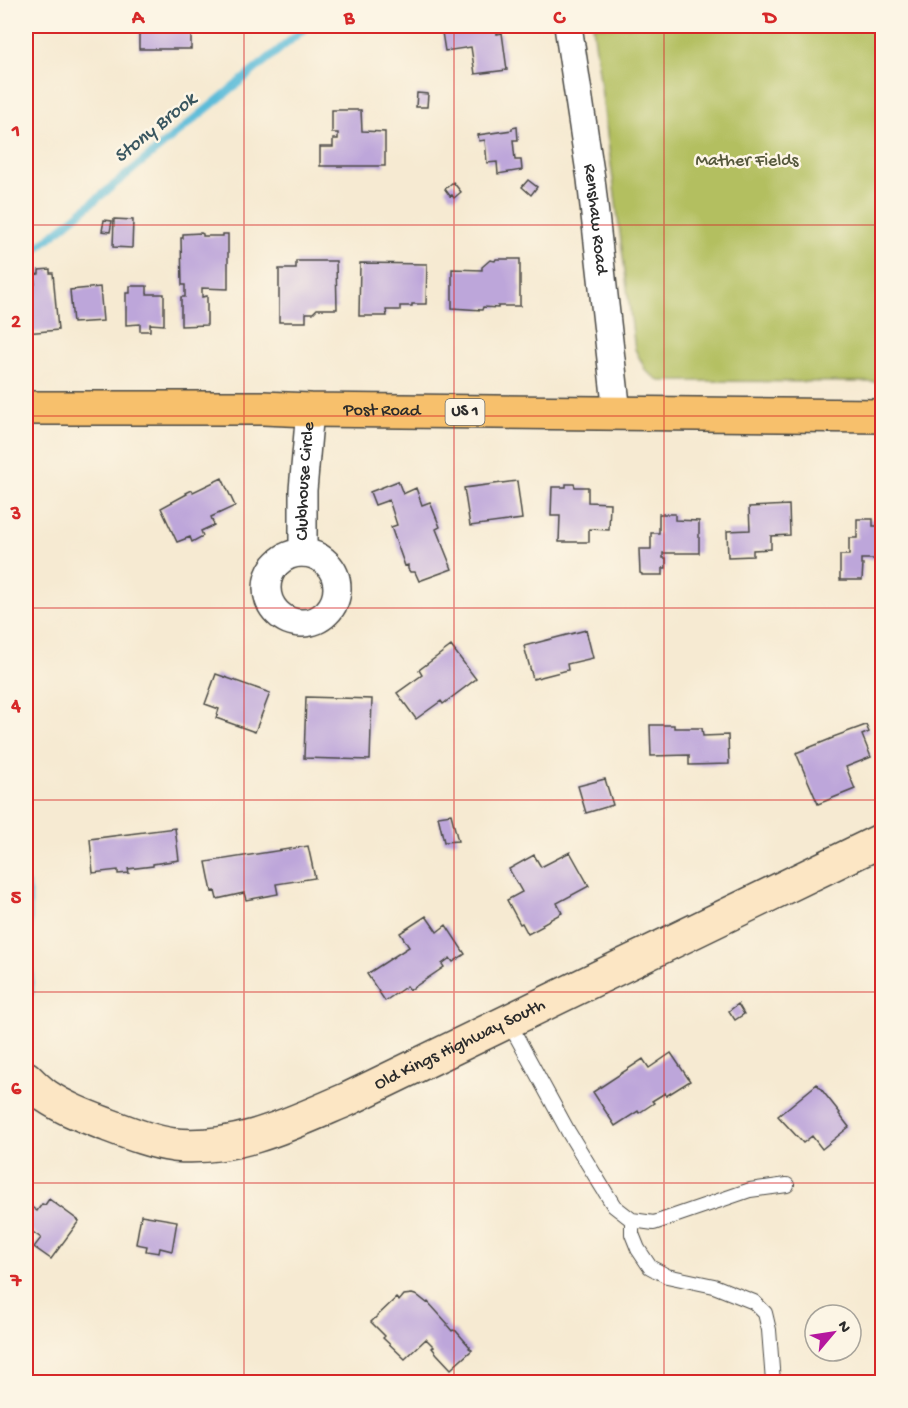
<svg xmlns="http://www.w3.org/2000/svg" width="908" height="1408" font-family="'Gochi Hand',sans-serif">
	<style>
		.green { fill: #b3bf60; stroke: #6f7546; stroke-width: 1.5 }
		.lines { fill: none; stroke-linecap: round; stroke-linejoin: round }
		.stream { stroke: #5bbcd9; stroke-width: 8 }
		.building { fill: #bda6da }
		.lane-casing { stroke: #494844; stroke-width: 16 }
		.street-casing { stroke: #494844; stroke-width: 30 }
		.secondary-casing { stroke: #494844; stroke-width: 36 }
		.primary-casing { stroke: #494844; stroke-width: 36 }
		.lane { stroke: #fff; stroke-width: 14 }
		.street { stroke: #fff; stroke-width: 27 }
		.secondary { stroke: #fce6c4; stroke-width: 33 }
		.primary { stroke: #f7c06c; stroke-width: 33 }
		.grid { fill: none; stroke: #d62828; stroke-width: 1.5; stroke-opacity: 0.55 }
		.labels { text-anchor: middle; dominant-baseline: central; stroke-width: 5; stroke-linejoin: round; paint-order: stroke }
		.shield { fill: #fcf5e5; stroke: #6a6863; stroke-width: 1.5 }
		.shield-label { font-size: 16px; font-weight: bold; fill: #2b2b2b }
		.park-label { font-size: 18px; fill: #54573b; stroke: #fcf5e5 }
		.street-label { font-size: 18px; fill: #2b2b2b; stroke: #fcf5e5 }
		.water-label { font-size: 20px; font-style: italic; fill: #39565f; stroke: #fcf5e5 }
		.neatline { fill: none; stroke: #d62828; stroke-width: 2 }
		.grid-label { font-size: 20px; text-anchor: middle; font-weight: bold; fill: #d62828 }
	</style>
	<rect width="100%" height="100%" fill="#fcf5e5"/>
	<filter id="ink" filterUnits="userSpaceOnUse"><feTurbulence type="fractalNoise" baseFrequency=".0167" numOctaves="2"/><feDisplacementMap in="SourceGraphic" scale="12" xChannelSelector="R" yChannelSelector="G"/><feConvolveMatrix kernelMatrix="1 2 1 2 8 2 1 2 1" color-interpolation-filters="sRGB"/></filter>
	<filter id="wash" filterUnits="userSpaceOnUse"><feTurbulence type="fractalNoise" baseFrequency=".008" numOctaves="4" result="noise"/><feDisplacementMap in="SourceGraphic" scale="24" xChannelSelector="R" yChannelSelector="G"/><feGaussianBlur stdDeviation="1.35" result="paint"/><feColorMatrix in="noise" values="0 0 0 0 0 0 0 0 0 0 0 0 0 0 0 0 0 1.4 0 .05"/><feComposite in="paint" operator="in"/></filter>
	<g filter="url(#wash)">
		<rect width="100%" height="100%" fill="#f6ead2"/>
		<path class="green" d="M593,26H882V382L660,381L646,371L635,349Z"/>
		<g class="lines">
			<path class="stream" d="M26,257L308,26
				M26,885L28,892L30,993L26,998"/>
		</g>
		<g id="blocks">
			<path class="building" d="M139,26H191V49H139Z
				M441,26H496L497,34L502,33L507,70L475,74L471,47L445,51Z
				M417,93L428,94L427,107H416Z
				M332,110H361L362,131L385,132V166H320V147H333V139H338V133H332Z
				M517,127L518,140H513L515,160H521L522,170L498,174L497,162L487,163L485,140L479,141L478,135L512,130V128Z
				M528,180L537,187L531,195L522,187Z
				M453,182L461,192L454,198L452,195L450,196L445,189Z
				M114,219L133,220L132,248L113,247Z
				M104,220L112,221L110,232L102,231Z
				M201,233L203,234V236H223V234H228V289L202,288V297L207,296V325L181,326V297H185V285H182L181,238H183V234Z
				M496,259H520V306H498V308L483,307L482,310L452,308V269L482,270V267L490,260L495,261Z
				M296,261H336L337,309H317L313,313H306V322H279V269H296Z
				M360,263L427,264L426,304H412V306H400V310H386L387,316H359Z
				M50,269V273H53L58,330L26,333V285L35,284L34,275L39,274V270Z
				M130,286H147V294H164V325L150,324V331H140V324L126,325V293H130Z
				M100,287L103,321L73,323L70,290Z
				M222,478L235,506L211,517L214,525L201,531L203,536L192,542L190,537L177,542L161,508L187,494L186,493L192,490L193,492Z
				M398,481L403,494L416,488L422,505L430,502L440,527L436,529L452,569L419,581L415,572H410L408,569V565L405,566L391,527L397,525L389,500L375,505L370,492Z
				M517,481L522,519L470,526L464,488Z
				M566,484H574L575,487H588V502L610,503L609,530L589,529V542H559L560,516H551L552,487H566Z
				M789,505L790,535L771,536V549L753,550V556L728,557L727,531L750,530L749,507Z
				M659,514H675V520L699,521V553H663V558H666V568H663V575H642V574L640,573L639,549H651V533H659Z
				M857,519H873V526H882V559H861V564H863L862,580H840V555H849V538H857Z
				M586,630L593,658L567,664L568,670L533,679L524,646Z
				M451,646L476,679L443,704L441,701L416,719L397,693L422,675L419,670Z
				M216,674L270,693L255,732L216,718L219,709L205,704Z
				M306,697L372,699L370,760L304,758Z
				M650,725H674V728H702L703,736L728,735L729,764L689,765V755L651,756Z
				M866,725L869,732L862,735L871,757L846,767L855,789L818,804L796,753L833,738V737Z
				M605,779L613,805L586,813L578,786Z
				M451,814L458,841L444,842L438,816Z
				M175,828L179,860L153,864V866L128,869L129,873L118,874V870L93,873L90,839Z
				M308,846L315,878L276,884L278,894L246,900L244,893L217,899L215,891L212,892L206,862Z
				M570,852L589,886L557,903L562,913L542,924L543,926L528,934L522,923L520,924L507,900L522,892L509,869L534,855L541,867Z
				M426,916L437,932L446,925L465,954L453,962L450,958L442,964L444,967L410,990L407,986L385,1001L367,974L409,947L400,933Z
				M738,1004L744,1014L735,1020L729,1011Z
				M671,1053L690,1081L666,1096L665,1093L652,1101L654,1103L639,1113L638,1111L615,1126L593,1092L643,1059L649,1068Z
				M817,1084L840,1113L839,1114L849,1127L822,1149L812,1136L803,1143L778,1116Z
				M49,1199L79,1221L51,1259L34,1247L41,1238L27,1228L26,1230V1203L37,1211L42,1204L45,1205Z
				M141,1215L177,1221L172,1251L160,1248L159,1253L146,1251L147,1246L136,1244Z
				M412,1294L418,1296L427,1303L428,1302L448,1324L447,1325L452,1331L453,1330L456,1331L470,1347L469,1348L472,1350L451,1369L437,1354L432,1348L434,1347L426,1339L405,1359L383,1338L385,1336L371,1322L396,1298L399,1301L404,1295Z"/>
		</g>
	</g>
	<g filter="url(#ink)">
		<use href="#blocks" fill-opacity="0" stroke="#494844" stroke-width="1.5"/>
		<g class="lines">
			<defs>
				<path id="lane" d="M508,1021L569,1133L596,1177L614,1206L632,1220L654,1223L750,1190L787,1185
					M632,1220V1234L638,1249L650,1267L667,1276L714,1286L754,1302L765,1313L769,1330L773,1382"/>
				<g id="street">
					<path id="s1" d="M568,26L591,179L617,413"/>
					<circle cx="302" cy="588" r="35"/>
					<path id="s2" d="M303,553V490L310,410"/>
				</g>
				<g id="secondary">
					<path id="s3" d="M26,1078C32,1084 39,1091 46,1096C65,1109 87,1117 108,1125C129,1133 152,1142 174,1145C237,1151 292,1123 348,1099L882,840"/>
				</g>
				<g id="primary">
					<path id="s4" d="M26,408H263L310,410L882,416"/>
				</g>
			</defs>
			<use href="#lane" class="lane-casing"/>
			<use href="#street" class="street-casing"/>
			<use href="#secondary" class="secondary-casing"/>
			<use href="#primary" class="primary-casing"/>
			<use href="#lane" class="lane"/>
			<use href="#street" class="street"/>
			<use href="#secondary" class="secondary"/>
			<use href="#primary" class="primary"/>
		</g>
	</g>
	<path class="grid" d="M244,26V1382M454,26V1382M664,26V1382M26,225H882M26,416H882M26,608H882M26,800H882M26,992H882M26,1183H882"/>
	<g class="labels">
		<rect class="shield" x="445.5" y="399" width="39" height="26" rx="4.5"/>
		<g class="shield-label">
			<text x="465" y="412">US 1</text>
		</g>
		<g class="park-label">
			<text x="747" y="161">Mather Fields</text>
		</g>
		<g class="street-label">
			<text stroke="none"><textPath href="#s1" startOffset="195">Renshaw Road</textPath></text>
			<text stroke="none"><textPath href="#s4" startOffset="356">Post Road</textPath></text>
			<text stroke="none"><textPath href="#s2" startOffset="72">Clubhouse Circle</textPath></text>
			<text stroke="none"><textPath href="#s3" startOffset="471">Old Kings Highway South</textPath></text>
		</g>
		<g class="water-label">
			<text transform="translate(156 129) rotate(-39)">Stony Brook</text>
		</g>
	</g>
	<rect width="908" height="1408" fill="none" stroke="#fcf5e5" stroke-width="66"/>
	<g transform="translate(833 1333) rotate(61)"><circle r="28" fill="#fcf5e5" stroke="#a8a49b" stroke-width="1.5"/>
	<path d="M0-4.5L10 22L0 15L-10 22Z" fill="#b5179e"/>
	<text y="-9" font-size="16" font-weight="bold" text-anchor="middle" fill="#2b2b2b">N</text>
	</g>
	<rect x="33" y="33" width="842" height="1342" class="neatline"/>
	<g class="grid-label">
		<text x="138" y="23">A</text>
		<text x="349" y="23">B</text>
		<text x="559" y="23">C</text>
		<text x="770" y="23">D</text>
		<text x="16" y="136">1</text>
		<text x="16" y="327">2</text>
		<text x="16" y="519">3</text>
		<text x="16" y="711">4</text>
		<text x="16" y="903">5</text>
		<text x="16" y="1094">6</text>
		<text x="16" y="1286">7</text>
	</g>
</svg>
